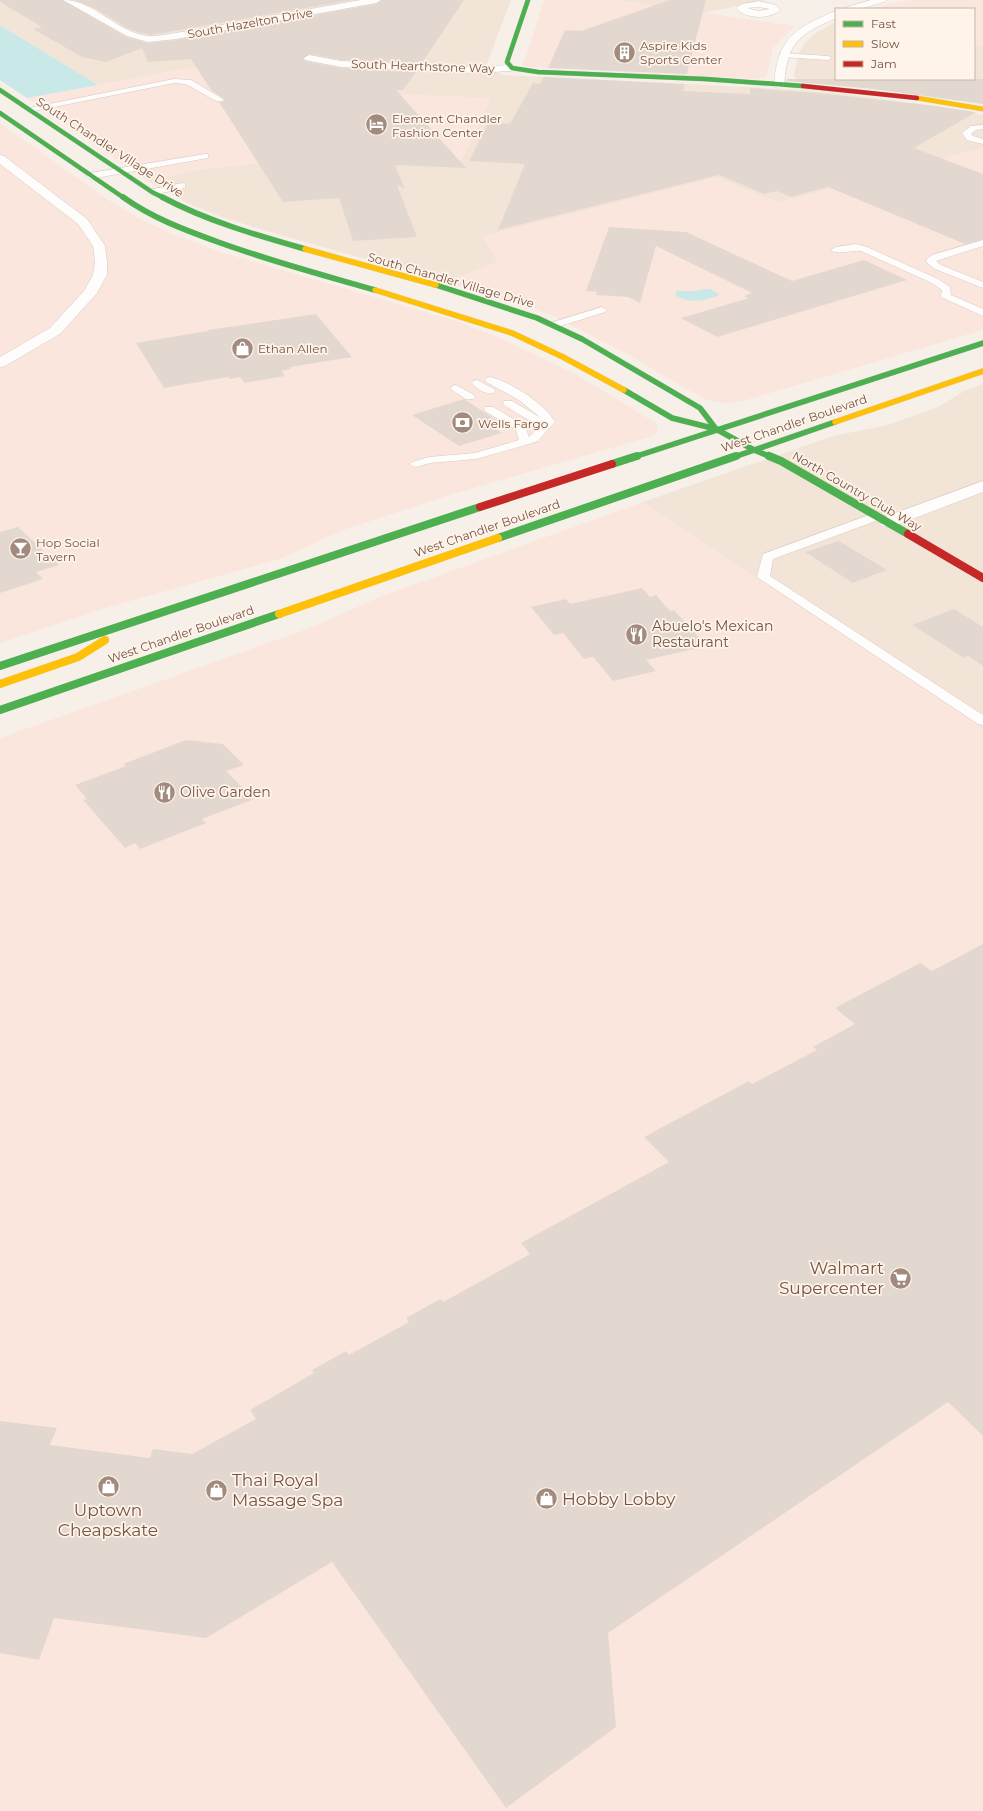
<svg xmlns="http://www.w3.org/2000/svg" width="983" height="1811" font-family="Montserrat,sans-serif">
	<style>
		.residential { fill: #f3e4d8 }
		.commercial { fill: #fbe6de }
		.water { fill: #c9e9e8 }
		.building { fill: #e3d8d0 }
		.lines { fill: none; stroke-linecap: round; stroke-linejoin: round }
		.lane-casing { stroke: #d6cbc5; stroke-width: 1 }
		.street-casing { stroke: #d6cbc5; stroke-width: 1 }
		.fast-far2-casing { stroke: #d6cbc4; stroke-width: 5 }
		.fast-far1-casing { stroke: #d6cbc4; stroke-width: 6 }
		.fast-casing { stroke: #d6cbc4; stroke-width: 8 }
		.slow-far2-casing { stroke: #d6cbc4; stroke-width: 5 }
		.slow-far1-casing { stroke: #d6cbc4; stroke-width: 6 }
		.slow-casing { stroke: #d6cbc4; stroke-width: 8 }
		.jam-far1-casing { stroke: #d6cbc4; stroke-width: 5 }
		.jam-casing { stroke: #d6cbc4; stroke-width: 8 }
		.lane { fill: #fefdfc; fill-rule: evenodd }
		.street { fill: #fefdfc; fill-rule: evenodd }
		.fast-far2 { stroke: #4caf50; stroke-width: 4.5 }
		.fast-far1 { stroke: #4caf50; stroke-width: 5.5 }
		.fast { stroke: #4caf50; stroke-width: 8 }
		.slow-far2 { stroke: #ffc107; stroke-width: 4.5 }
		.slow-far1 { stroke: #ffc107; stroke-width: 5.5 }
		.slow { stroke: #ffc107; stroke-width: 8 }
		.jam-far1 { stroke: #c62828; stroke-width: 4.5 }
		.jam { stroke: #c62828; stroke-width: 8 }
		.labels { text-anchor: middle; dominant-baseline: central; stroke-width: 3.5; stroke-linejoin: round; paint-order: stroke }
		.far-street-label { font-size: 12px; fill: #765347; stroke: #fff4e9 }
		.far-poi-label { font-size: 12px; fill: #765347; stroke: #fff4e9; text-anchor: start }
		.poi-label { font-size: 14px; fill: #765347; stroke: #fff4e9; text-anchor: start }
		.near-poi-label { font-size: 17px; fill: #765347; stroke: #fff4e9; text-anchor: start }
	</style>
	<rect width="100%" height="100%" fill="#f7f0e8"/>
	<path class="residential" d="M0,0H511L486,66L502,75L802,90L853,95L933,106L983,115V148L778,203L483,236L498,262L447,282L263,230L222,217L187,203L146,180L204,169L259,163L234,87L195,67L98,85L0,25Z
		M618,0H766L703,13Z
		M836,22V79H974V45L983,46V104L922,94L802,81L795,78L794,75L796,66L800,51L805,43L816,33Z
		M983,384V729L643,502L833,436L888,425L938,407L964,391Z"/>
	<path class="commercial" d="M544,0H618L795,26L773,48L767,74L765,77L756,79L528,67L521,65L525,60Z
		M908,0H983V46L974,45V9H870Z
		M195,67L235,87L491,98L462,160L407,158L259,163L204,169L146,180L27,98Z
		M0,123L107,199L138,218L165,231L221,252L456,321L501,338L577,375L656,423L658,429L656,434L649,437L450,495L343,530L280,559L109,607L0,643Z
		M983,148V330L747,400L727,404L704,399L627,354L551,315L493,295L447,282L498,262L483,236L717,177L778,203Z
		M643,502L983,728V1811H0V738L310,628L382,596Z"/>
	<path class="water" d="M0,25L98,85L27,98L0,80Z
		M705,289H710L719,294L718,296C702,301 690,304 675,295L677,291C688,291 694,292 705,289Z"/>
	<path class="building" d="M0,0H62L126,37L148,43L176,40L376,4L382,0H464L422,63L341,60L309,54L303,58L305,61L341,68L416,72L403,90H396L466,168L395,165L405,189L397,185L417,237L353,241L339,198L283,202L219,102H223L224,99L211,90L191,59L148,62L142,48L106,62L82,57L33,29L42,27L0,2Z
		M75,0H352L151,35L137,32L127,28L96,9Z
		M670,0H706L687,74L548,68L565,30L581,31Z
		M544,77L685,84L683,91L750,94V88L817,93L928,105L976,112L914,148L983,174V239L965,244L828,187L791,197L777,191L764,194L719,175L498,230L525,164L469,161L488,123L510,124L533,83L540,84Z
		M786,79H983V104L873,89L786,81Z
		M609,227L686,232L792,281L864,260L907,280L717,337L681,318L749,298L744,296L752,293L656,246L640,303L628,297L596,295L597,292L586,291Z
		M316,314L352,357L290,367L291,369L281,371L285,376L244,383L240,377L230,379L228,377L164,388L136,343L208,331V330Z
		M464,399L504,425L494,428L502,433L459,446L412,415Z
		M18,527L59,565L36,572L43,579L0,593V532Z
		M839,541L887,570L853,583L805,552Z
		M642,588L650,597L656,595L670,611L674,610L707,646L646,660L656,671L613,681L593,657L584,659L563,633L554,635L531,607L566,599L570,604Z
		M954,609L983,627V666L968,656L964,658L912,625Z
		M186,740L223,744L244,765L226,771L254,799L202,819L206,823L140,849L135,843L125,848L83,800L87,799L75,785L126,766L123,764Z
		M983,944V1436L948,1402L608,1633L616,1727L506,1808L332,1562L206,1638L54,1618L39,1660L0,1653V1421L57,1428L50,1445L150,1458L153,1449L192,1454L256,1419L250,1410L314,1373L312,1370L346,1351L349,1355L409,1322L406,1318L440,1299L443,1302L530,1254L521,1243L669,1162L644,1137L749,1081L752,1084L817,1050L813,1047L855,1024L835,1008L920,963L932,971Z"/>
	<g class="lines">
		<defs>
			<path id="lane" d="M780,53L828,56L832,58L828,60L783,57H780Z
				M174,79L191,80L223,99L222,101H216L186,84L174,83L29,112L25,110L29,108Z
				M983,125V129L976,130L971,134L973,136L983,139V144L967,140L962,133L971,126Z
				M205,154H208V158L90,179L86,176L90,173Z
				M182,183L185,184V188L152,195L148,192L149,190Z
				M983,240V246L936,261L941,265L983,282V288L935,269L926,262L928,258L932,255Z
				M856,244L867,247L938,279L950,287L951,295L983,309V316L943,298L941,296L942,290L932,283L861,251C852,249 838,256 831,250L836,247Z
				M602,307L607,310L605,312L554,328L549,325L550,323Z
				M490,377C511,382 544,403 555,422L553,424L538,441L529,444L476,459L430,463L416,467L412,466L410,464L412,462L429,457L475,453L519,440L516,430L485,411L484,409L485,407H493L525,426L529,437L538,428L535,424L504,405L503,403L504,401H512L541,418L519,400L486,382L485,380L486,378Z
				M477,380L494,389L495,391L494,393C486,395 477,389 472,383L473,381Z
				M456,385L474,395L475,397L474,399H466L452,390L451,388L452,386Z
				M877,512L881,513L883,516L881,519L773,559L770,576L983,715V725L978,724L757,577L763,554Z"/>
			<path id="street" d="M63,0C95,0 117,33 148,36C157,37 167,34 176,33L361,0H381L376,3L176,39L148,42L127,36Z
				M871,0H886L884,2L860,9H845L847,7Z
				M759,1L776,5L780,10C770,20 745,19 736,8L742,4ZM759,7L770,9L758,11L747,8Z
				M836,11V18C797,36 788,41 784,85L779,88L775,87L774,85C777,52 783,37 813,21C821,18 828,13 836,11Z
				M309,55L341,61L473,67L512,65L517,68L512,71L473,73L341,67L305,60L304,58Z
				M0,155L4,156L87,219L105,246L107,262V275L97,293L60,334L5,366L0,367V357L50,328L84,291L93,275L95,262L93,246L78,224L0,164Z
				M983,481V492L894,526L888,527L882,526L880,522L882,518Z"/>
			<path id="fast-far2" d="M528,0L507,62L512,68L538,72L705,79L803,86
				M0,90L152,192L164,198
				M0,113L124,198"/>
			<path id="fast-far1" d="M123,197C152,218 185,230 218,242C270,261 323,275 375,290
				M162,197C207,221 256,235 305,249
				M436,285L537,318L582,339L700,408L716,429
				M624,390L672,418L716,429L754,450L771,457
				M634,457L983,343
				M734,457L835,422"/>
			<path id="fast" d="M769,456L781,461L908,534
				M612,464L637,456
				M498,538L736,456
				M0,666L480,507
				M0,710L279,614"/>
			<path id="slow-far2" d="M917,98L983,109"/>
			<path id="slow-far1" d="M305,249L436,285
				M375,290L512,333L563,357L624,390
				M835,422L983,371"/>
			<path id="slow" d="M279,614L498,538
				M0,684L78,657L105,640"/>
			<path id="jam-far1" d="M803,86L917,98"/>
			<path id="jam" d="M480,507L612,464
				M908,534L983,578"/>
		</defs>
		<use href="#lane" class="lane-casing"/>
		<use href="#street" class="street-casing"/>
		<use href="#fast-far2" class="fast-far2-casing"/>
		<use href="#fast-far1" class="fast-far1-casing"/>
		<use href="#fast" class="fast-casing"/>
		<use href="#slow-far2" class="slow-far2-casing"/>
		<use href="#slow-far1" class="slow-far1-casing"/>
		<use href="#slow" class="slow-casing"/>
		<use href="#jam-far1" class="jam-far1-casing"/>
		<use href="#jam" class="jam-casing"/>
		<use href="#lane" class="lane"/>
		<use href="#street" class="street"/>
		<use href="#fast-far2" class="fast-far2"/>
		<use href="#fast-far1" class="fast-far1"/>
		<use href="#fast" class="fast"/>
		<use href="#slow-far2" class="slow-far2"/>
		<use href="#slow-far1" class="slow-far1"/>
		<use href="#slow" class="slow"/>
		<use href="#jam-far1" class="jam-far1"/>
		<use href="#jam" class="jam"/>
	</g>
	<defs>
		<symbol id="building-disc" viewBox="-11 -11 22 22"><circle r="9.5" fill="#a38a7f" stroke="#fff4e9"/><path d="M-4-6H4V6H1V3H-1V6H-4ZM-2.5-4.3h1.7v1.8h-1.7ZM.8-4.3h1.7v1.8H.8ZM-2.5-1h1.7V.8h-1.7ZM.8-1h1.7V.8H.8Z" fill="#fff"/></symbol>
		<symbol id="hotel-disc" viewBox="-11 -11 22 22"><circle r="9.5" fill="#a38a7f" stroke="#fff4e9"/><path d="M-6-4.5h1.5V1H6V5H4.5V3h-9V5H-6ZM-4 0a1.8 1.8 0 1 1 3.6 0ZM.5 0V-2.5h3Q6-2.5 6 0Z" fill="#fff"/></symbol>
		<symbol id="shop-disc" viewBox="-11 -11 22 22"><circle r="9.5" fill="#a38a7f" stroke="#fff4e9"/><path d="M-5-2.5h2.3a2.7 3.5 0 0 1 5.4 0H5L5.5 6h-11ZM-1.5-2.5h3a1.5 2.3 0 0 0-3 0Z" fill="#fff"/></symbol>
		<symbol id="bank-disc" viewBox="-11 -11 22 22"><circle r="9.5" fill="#a38a7f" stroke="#fff4e9"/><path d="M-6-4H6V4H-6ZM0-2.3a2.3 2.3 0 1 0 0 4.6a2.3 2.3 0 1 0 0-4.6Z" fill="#fff"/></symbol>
		<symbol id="bar-disc" viewBox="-11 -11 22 22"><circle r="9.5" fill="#a38a7f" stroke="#fff4e9"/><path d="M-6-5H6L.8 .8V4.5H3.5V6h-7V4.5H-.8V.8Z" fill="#fff"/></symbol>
		<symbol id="restaurant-disc" viewBox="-11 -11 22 22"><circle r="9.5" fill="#a38a7f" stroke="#fff4e9"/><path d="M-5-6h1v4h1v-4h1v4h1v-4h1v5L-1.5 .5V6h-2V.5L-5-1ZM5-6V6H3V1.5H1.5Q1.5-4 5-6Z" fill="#fff"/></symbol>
		<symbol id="supermarket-disc" viewBox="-11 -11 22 22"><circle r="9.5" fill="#a38a7f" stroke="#fff4e9"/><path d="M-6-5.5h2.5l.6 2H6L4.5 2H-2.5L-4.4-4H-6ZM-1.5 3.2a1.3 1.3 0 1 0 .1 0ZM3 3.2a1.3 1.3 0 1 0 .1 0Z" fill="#fff"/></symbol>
	</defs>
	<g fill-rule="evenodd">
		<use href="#building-disc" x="612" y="40" width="25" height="25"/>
		<use href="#hotel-disc" x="364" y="112" width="25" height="25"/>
		<use href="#shop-disc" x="230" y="336" width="25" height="25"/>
		<use href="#bank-disc" x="450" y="410" width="25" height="25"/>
		<use href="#bar-disc" x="8" y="536" width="25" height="25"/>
		<use href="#restaurant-disc" x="624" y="622" width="25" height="25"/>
		<use href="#restaurant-disc" x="152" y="780" width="25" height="25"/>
		<use href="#supermarket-disc" x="888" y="1266" width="25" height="25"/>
		<use href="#shop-disc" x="96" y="1474" width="25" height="25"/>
		<use href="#shop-disc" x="204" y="1478" width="25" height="25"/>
		<use href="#shop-disc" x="534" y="1486" width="25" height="25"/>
	</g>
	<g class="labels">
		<g class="far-street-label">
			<text transform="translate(250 23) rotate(-10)">South Hazelton Drive</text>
			<text transform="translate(423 66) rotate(2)">South Hearthstone Way</text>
			<text transform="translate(110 147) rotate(33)">South Chandler Village Drive</text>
			<text transform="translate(451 280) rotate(16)">South Chandler Village Drive</text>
			<text transform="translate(794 423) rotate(-19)">West Chandler Boulevard</text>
			<text transform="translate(857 491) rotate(30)">North Country Club Way</text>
			<text transform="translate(487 528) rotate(-19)">West Chandler Boulevard</text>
			<text transform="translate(181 634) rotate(-19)">West Chandler Boulevard</text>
		</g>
		<g class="far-poi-label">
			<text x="640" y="45">Aspire Kids<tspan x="640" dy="14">Sports Center</tspan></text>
			<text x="392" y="118">Element Chandler<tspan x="392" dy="14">Fashion Center</tspan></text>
			<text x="258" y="348">Ethan Allen</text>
			<text x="478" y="423">Wells Fargo</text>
			<text x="36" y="542">Hop Social<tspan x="36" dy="14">Tavern</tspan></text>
		</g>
		<g class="poi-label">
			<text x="652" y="626">Abuelo's Mexican<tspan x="652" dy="16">Restaurant</tspan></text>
			<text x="180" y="792">Olive Garden</text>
		</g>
		<g class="near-poi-label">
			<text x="884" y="1268" text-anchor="end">Walmart<tspan x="884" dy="20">Supercenter</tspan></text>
			<text x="232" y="1480">Thai Royal<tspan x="232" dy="20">Massage Spa</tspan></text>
			<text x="562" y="1499">Hobby Lobby</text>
			<text x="108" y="1510" text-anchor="middle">Uptown<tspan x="108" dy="20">Cheapskate</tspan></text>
		</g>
	</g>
	<rect x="835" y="8" width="140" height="72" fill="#fff4e9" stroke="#c8b4a8"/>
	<rect x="843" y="21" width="20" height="6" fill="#4caf50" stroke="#c8b4a8"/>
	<text x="871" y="28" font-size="12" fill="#765347">Fast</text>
	<rect x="843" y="41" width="20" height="6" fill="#ffc107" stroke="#c8b4a8"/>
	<text x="871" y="48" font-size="12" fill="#765347">Slow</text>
	<rect x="843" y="61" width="20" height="6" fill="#c62828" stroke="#c8b4a8"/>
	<text x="871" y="68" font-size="12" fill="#765347">Jam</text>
</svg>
